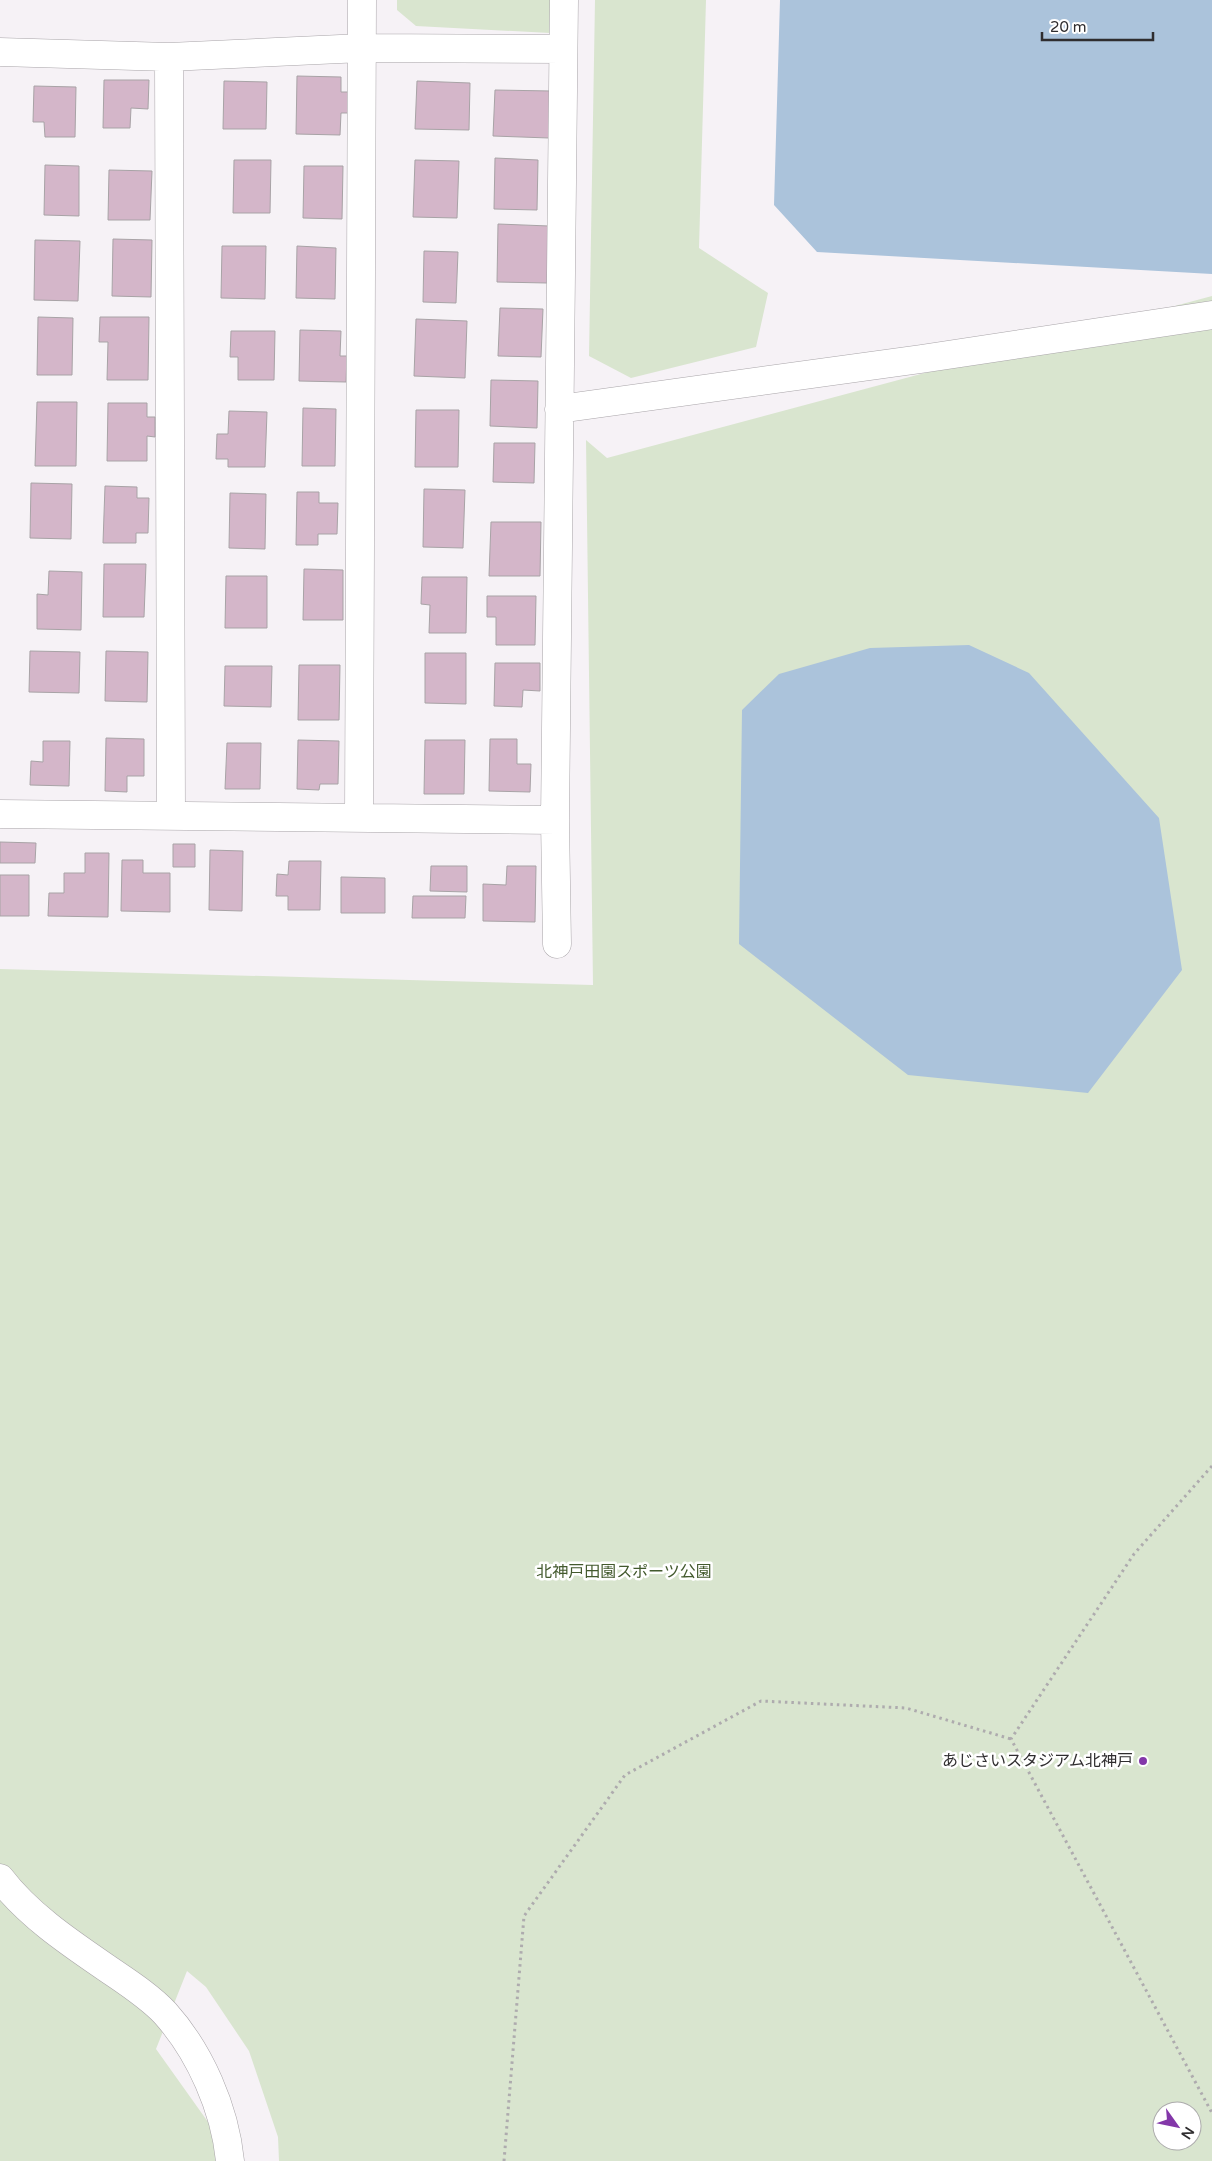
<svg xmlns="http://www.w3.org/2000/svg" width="1212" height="2161" font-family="'Varela Round','Noto Sans JP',sans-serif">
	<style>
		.green { fill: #d9e5cf; fill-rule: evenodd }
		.water { fill: #abc3db }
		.building { fill: #d4b6c9; stroke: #a8a3a6 }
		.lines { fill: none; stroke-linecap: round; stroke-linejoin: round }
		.minor-casing { stroke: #a9a5a9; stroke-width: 29 }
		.path { stroke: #aeabae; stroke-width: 3; stroke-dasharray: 2.5 4; stroke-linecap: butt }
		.minor { stroke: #fff; stroke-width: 28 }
		.poi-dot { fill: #8337a9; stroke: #fff; stroke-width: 2 }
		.labels { text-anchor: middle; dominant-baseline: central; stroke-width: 5; stroke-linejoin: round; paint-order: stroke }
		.park-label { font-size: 16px; fill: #435a2e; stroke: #fff }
		.poi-label { font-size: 16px; fill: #2f2d2f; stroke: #fff; text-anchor: end }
	</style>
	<rect width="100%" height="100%" fill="#f6f2f6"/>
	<path class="green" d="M397,0H552L550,33L416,26L397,10Z
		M595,0H706L699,248L768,293L756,347L631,378L589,356Z
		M1212,296V2161H279L278,2137L249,2051L206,1987L187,1971L156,2049L218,2136L242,2161H0V969L593,985L586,440L607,458ZM1162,2111H1192V2141H1162Z"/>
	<path class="water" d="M780,0H1212V274L817,252L774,205Z
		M969,645L1029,673L1159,818L1182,970L1088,1093L908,1075L739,944L742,710L779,674L870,648Z"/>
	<path class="building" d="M297,76L341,77V92H349L348,113H341L340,135L296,134Z
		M104,80H149L148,109L131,108L130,128H103Z
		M224,81L267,82L266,129H223Z
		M417,81L470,83L469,130L415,129Z
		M34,86L76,87L75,137H45L44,122H33Z
		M495,90L551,91L549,138L493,136Z
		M495,158L538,160L537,210L494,209Z
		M234,160H271L270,213H233Z
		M415,160L459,161L457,218L413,217Z
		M45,165L79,166V216L44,215Z
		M304,166H343L342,219L303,218Z
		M109,170L152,171L150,220H108Z
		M498,224L549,226L547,283L497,282Z
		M113,239L152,240L151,297L112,296Z
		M35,240L80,241L78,301L34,300Z
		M222,246H266L265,299L221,298Z
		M297,246L336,248L335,299L296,298Z
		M424,251L458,252L456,303L423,302Z
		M500,308L543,309L541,357L498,356Z
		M38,317L73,318L72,375H37Z
		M100,317H149L148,380H107L108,342H99Z
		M416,319L467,321L465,378L414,376Z
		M300,330L341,331L340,356H347L346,382L299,381Z
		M231,331H275L274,380H238V357H230Z
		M491,380L538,381L537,428L490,426Z
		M37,402H77L76,466H35Z
		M108,403H147V417H155V437L147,436V461H107Z
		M303,408L336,409L335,466H302Z
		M416,410H459L458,467H415Z
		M229,411L267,412L265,467H228V459H216L217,434H228Z
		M494,443H535L534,483L493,482Z
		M31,483L72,484L71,539L30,538Z
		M105,486L137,487V498H149L148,533H136V543H103Z
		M424,489L465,490L463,548L423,547Z
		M297,492H319V503H338L337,534H318V545H296Z
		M230,493L266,494L265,549L229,548Z
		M491,522H541L540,576H489Z
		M104,564H146L144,617H103Z
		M304,569L343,570V620H303Z
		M49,571L82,572L81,630L37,629V594L48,595Z
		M226,576H267V628H225Z
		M422,577H467L466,633H429L430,605L421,604Z
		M487,596H536L535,645H496V617H487Z
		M30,651L80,652L79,693L29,692Z
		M106,651L148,652L147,702L105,701Z
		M425,653H466V704L425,703Z
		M495,663H540V691L523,690L522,707L494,706Z
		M299,665H340L339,720H298Z
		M225,666H272L271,707L224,706Z
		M106,738L144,739V776H127V792L105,791Z
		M490,739H517V764H531L530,792L489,791Z
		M298,740L339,741L338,784H320L319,790L297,789Z
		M425,740H465L464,794H424Z
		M43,741H70L69,786L30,785L31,761L43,762Z
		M227,743H261L260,789H225Z
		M0,842L36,843L35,863H0Z
		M173,844H195V867H173Z
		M210,850L243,851L242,911L209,910Z
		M85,853H109L108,917L48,916L49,893H64V873H85Z
		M122,860H143V873H170V912L121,911Z
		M289,861H321L320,910H288V896H276L277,874L288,875Z
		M431,866H467V892L430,891Z
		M507,866H536L535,922L483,921V884L506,885Z
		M0,875H29V916H0Z
		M341,877L385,878V913H341Z
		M413,896H466L465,918H412Z"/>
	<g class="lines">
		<defs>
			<path id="minor" d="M0,52L169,57L362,48L563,49
				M169,57L171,816
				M559,409L921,359L1212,315
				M0,814L555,820
				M359,818L362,0
				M557,944L555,820L564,0
				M0,1878C28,1915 70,1943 108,1969C127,1982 149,1996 165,2013C200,2052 225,2109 230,2161"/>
		</defs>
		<use href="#minor" class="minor-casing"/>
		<path class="path" d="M1212,1466L1134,1554L1011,1739L1212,2113
			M504,2161L524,1916L625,1775L761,1701L906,1708L1011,1739"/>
		<use href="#minor" class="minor"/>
	</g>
	<circle class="poi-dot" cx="1143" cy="1761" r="5"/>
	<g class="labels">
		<g class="park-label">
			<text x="624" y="1572">北神戸田園スポーツ公園</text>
		</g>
		<g class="poi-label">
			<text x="1133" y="1761">あじさいスタジアム北神戸</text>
		</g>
	</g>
	<g transform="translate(1177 2126) rotate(123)"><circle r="24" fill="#ffffff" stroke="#acabac"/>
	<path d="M0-4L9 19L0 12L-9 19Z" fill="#8337a9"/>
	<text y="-8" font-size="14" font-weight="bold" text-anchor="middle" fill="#2f2d2f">N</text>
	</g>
	<path d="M1042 32v8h111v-8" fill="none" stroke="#2f2d2f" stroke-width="2.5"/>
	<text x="1050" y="32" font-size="15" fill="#2f2d2f" stroke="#ffffff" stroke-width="4" paint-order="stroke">20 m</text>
</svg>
